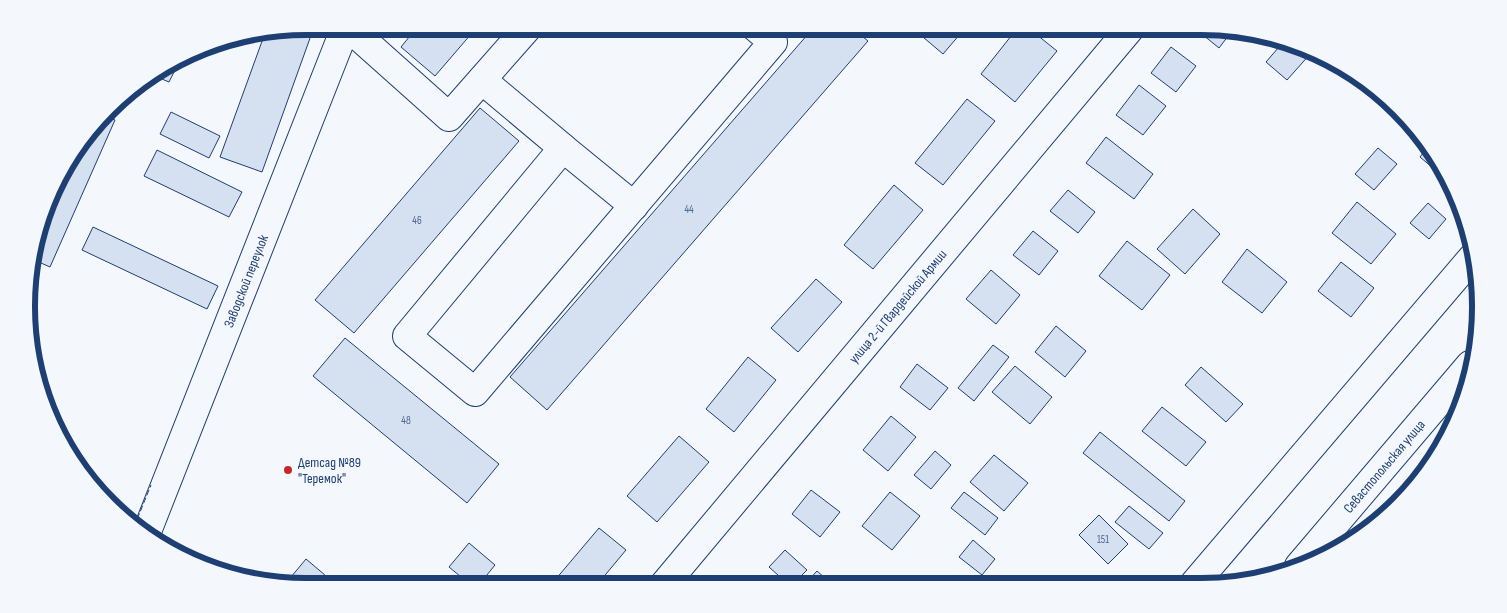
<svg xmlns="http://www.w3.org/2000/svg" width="1507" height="613" font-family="'Sofia Sans Condensed',sans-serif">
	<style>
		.building { fill: #d5e0f0; stroke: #1d3f73 }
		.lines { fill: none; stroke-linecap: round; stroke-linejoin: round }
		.minor-casing { stroke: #1d3f73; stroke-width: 30 }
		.major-casing { stroke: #1d3f73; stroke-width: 30 }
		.minor { stroke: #f4f7fb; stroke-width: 28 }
		.major { stroke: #f4f7fb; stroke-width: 28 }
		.fence { stroke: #1d3f73; stroke-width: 1; stroke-dasharray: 6 2.5; stroke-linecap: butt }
		.poi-dot { fill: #c62828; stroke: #f4f7fb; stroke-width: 2 }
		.labels { text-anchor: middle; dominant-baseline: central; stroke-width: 4; stroke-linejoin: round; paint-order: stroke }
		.number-label { font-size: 11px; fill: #4b6792 }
		.street-label { font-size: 14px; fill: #1d3f73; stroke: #f4f7fb }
		.poi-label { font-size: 14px; fill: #1d3f73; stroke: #f4f7fb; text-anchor: start }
		.rim { fill: none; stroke: #1d3f73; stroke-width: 6 }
	</style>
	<rect width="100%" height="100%" fill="#f4f7fb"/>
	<path class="building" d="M306,26L314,27L262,172L220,157L265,33Z
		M418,26H478L435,76L401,47Z
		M815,26H850L868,41L547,410L510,377Z
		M910,26H967L943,54Z
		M1019,26H1026L1057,51L1015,102L981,74Z
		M1192,26H1200L1232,31L1219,48Z
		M1285,40L1290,41L1311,53L1287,80L1266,62Z
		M1171,47L1196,66L1176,92L1151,73Z
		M178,64L169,82L155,76Z
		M1139,85L1166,106L1143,135L1116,115Z
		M967,99L995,121L943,185L915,163Z
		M480,108L519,141L354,333L315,300Z
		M171,112L220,136L209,158L160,134Z
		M105,116L115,120L50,267L32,259L59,179L67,163Z
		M1106,137L1153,174L1134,199L1086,163Z
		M1378,148L1397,164L1374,190L1355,174Z
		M1426,149L1452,182L1453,185L1420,157Z
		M157,150L242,192L229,217L144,176Z
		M894,185L923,210L873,269L844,245Z
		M1068,190L1095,212L1078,233L1050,211Z
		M1357,202L1396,234L1371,264L1332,233Z
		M1428,203L1446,219L1429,239L1410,223Z
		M1193,209L1220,234L1185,274L1157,249Z
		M93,227L218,286L207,309L82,250Z
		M1033,231L1058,251L1039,275L1013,255Z
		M1127,241L1170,275L1142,310L1099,276Z
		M1247,249L1287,282L1262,313L1222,282Z
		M1341,262L1374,288L1351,317L1318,291Z
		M991,270L1020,295L996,324L966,299Z
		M816,279L842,302L798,352L771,328Z
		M1056,326L1086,351L1065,377L1035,352Z
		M345,338L499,464L467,503L313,376Z
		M993,345L1009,357L974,401L958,388Z
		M748,357L776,380L734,432L706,409Z
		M917,364L948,388L930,410L900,387Z
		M1015,366L1052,397L1030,424L992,392Z
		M1201,367L1243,404L1226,422L1185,385Z
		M1162,407L1206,442L1186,466L1142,431Z
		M891,416L916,437L888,471L863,450Z
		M1100,432L1185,501L1169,521L1083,453Z
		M679,436L709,462L657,522L627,496Z
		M935,451L951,465L931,489L914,475Z
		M994,455L1028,483L1004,511L970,482Z
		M811,490L840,512L820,537L792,514Z
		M890,492L920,516L892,550L862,526Z
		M964,492L998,518L985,535L951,508Z
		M1129,506L1163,533L1149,549L1115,522Z
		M1099,515L1128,544L1108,564L1079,535Z
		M599,528L626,550L596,586H562L555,580Z
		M973,540L995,559L982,575L959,557Z
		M469,543L495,565L478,586H472L449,567Z
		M785,550L807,570L792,585H789L769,567Z
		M306,559L339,587H306L286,583Z
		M817,571L833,585H804Z
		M1069,580L1075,585H1064Z"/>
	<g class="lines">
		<defs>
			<g id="minor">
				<path d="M347,26L449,117L529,26"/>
				<path d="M482,80L563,148L407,336L475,392L773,42L754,26"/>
				<path d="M563,148L634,206"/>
				<path id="s1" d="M146,534L346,26"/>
				<path d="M1194,584L1472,258"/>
				<path id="s2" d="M663,586L1132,26"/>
			</g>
			<g id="major">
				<path id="s3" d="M1299,566L1470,365"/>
			</g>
		</defs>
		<use href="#minor" class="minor-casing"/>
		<use href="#major" class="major-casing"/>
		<use href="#minor" class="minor"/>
		<use href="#major" class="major"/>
		<path class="fence" d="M134,527L151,485"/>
	</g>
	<circle class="poi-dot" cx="288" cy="470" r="5"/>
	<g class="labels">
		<g class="number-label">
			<text x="689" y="209">44</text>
			<text x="417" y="220">46</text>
			<text x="406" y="420">48</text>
			<text x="1103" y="539">151</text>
		</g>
		<g class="street-label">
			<text stroke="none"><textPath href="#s1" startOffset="272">Заводской переулок</textPath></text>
			<text stroke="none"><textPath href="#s2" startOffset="365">улица 2-й Гвардейской Армии</textPath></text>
			<text stroke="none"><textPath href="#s3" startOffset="131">Севастопольская улица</textPath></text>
		</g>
		<g class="poi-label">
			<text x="298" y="462">Детсад №89<tspan x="298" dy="16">"Теремок"</tspan></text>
		</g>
	</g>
	<path d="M0 0H1507V613H0ZM306 35H1201A271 271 0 0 1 1472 306V307A271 271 0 0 1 1201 578H306A271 271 0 0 1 35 307V306A271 271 0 0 1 306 35Z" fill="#f4f7fb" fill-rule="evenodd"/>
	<path class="rim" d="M306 35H1201A271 271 0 0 1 1472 306V307A271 271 0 0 1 1201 578H306A271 271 0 0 1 35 307V306A271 271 0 0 1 306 35Z"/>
</svg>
